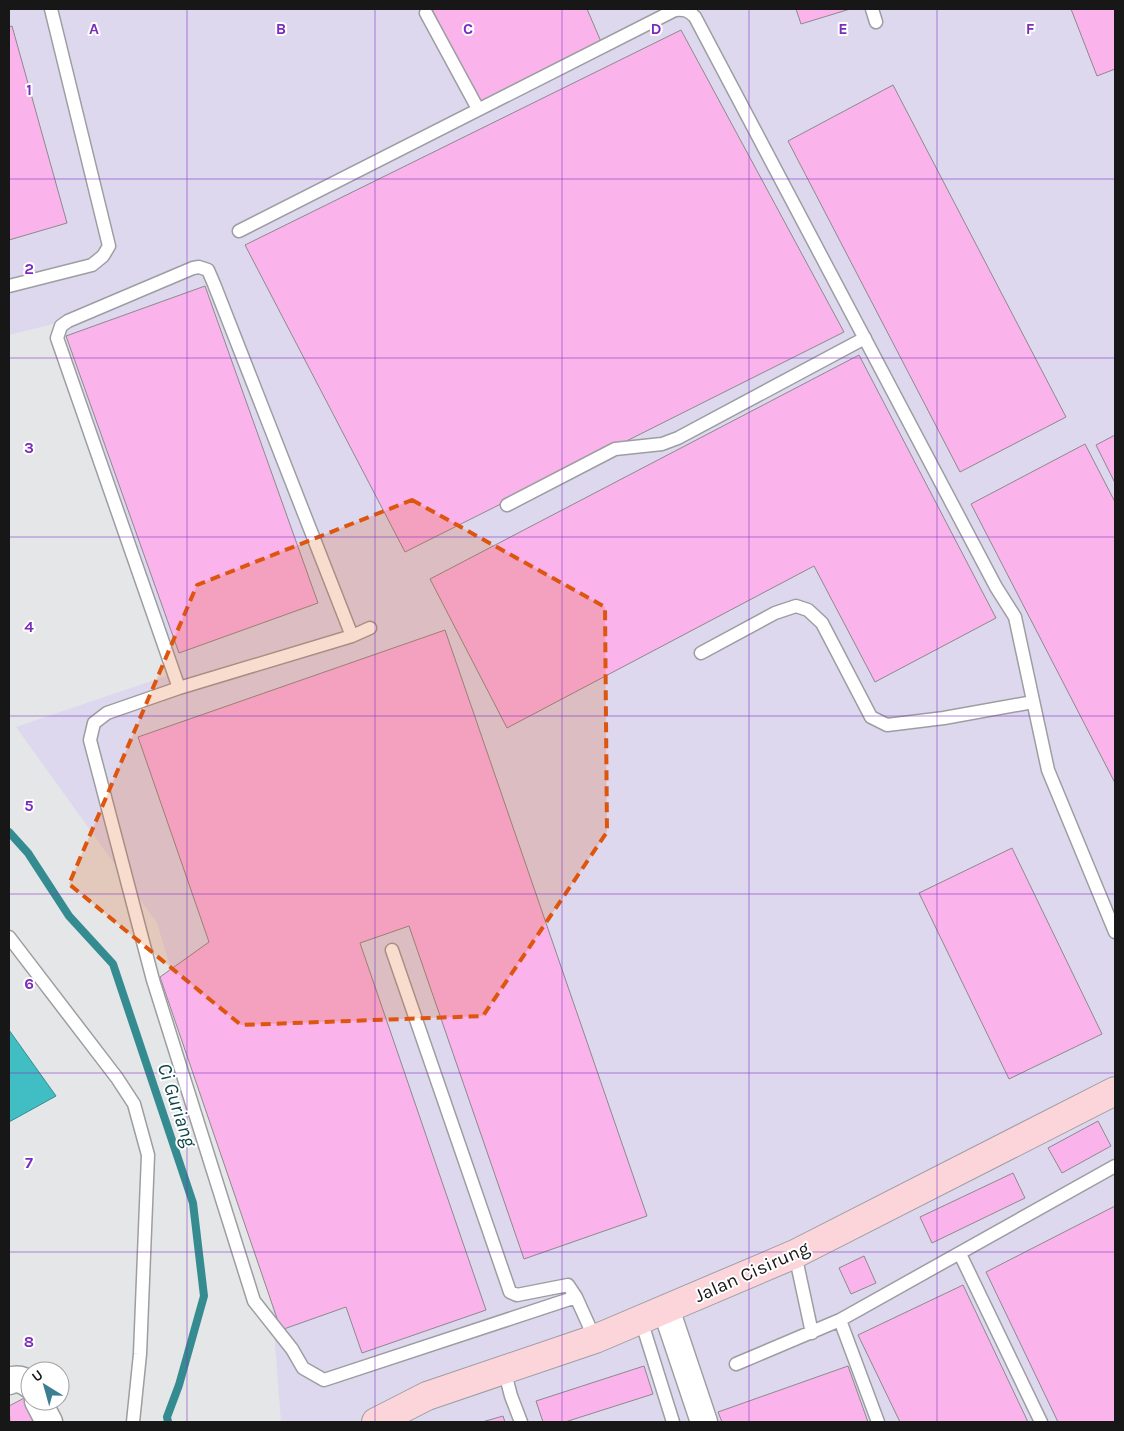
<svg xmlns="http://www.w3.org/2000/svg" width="1124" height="1431" font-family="Karla,sans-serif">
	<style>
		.industrial { fill: #ddd8ee }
		.water { fill: #40bec3; stroke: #348c90 }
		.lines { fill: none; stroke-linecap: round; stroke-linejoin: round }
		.stream { stroke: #348c90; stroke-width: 8 }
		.building { fill: #fab3eb; stroke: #8c8a8b }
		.service-casing { stroke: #9d9ea1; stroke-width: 15 }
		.minor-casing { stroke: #9d9ea1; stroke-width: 29 }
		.secondary-casing { stroke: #9d9ea1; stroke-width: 30 }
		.service { stroke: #fff; stroke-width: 12 }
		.minor { stroke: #fff; stroke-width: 26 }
		.secondary { stroke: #fcd5db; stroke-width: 28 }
		.marked { fill: #de560d; fill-opacity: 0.2; stroke: #de560d; stroke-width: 4; stroke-dasharray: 10 6; stroke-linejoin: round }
		.grid { fill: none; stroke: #7b2cbf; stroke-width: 1; stroke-opacity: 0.55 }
		.labels { text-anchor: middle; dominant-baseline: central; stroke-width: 4; stroke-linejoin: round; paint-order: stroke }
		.street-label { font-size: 19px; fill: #171718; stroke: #fff }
		.water-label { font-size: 20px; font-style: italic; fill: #0c4547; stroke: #fff }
		.grid-label { font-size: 16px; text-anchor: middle; font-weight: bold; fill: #7b2cbf; stroke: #fff; stroke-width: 4; stroke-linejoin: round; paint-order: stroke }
	</style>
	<rect width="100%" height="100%" fill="#e4e6e8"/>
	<path class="industrial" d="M9,9H1115V1422H281L272,1304L157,923L16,727L169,675L61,322L9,335Z"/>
	<path class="water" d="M9,1030L56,1096L9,1122Z"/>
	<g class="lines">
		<path class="stream" d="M9,832L28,853L69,916L113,964L193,1203L204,1296L179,1385L167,1417L168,1422"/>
	</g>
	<path class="building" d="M432,9H587L602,44L479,105Z
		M796,9H850L801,24Z
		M1071,9H1115V69L1097,76Z
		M12,26L67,223L9,240V27Z
		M681,30L844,332L405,552L245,245Z
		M893,85L1066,417L960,472L788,141Z
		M205,286L318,603L179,653L66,336Z
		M859,355L996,618L875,682L814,566L507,728L430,579Z
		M1115,435V483L1096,445Z
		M1085,444L1115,502V783L971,504Z
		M445,630L647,1216L524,1259L409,926L360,943L486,1310L362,1353L346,1307L281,1330L160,977L209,942L138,737Z
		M1012,848L1102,1034L1009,1079L919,893Z
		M1098,1121L1111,1146L1062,1173L1048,1148Z
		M1013,1173L1025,1198L932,1243L920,1217Z
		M1115,1206V1422H1058L986,1272Z
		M864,1256L876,1283L851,1294L839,1268Z
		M963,1285L1028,1422H900L858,1335Z
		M644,1366L653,1394L565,1422H543L536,1401Z
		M848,1366L868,1422H722L718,1412Z
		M28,1396L41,1422H10L9,1406Z
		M503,1416L505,1422H482Z"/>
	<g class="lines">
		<defs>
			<path id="service" d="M872,9L876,22
				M426,13L478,109
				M239,231L675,10C684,9 688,10 695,17L996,587L1015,617L1048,770L1115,932
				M9,286L92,265L103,256L109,246L51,9
				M507,505L615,449L662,444L678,438L865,338
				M370,628L352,636L179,688L107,713L94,723L90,740L153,980L254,1301L292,1349L303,1368L324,1380L576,1297
				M701,653L775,613L796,606L808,610L822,623L871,717L887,725L944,718L1033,702
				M179,688L57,338L61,326L68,321L193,268L199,267L208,270L214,284L352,636
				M9,937L117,1078L134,1104L148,1155L140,1354L133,1422
				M392,950L510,1292L517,1295L568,1285L576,1297L595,1339
				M795,1254L812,1333
				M960,1254L1041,1422
				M641,1320L673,1422
				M840,1320L878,1422
				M736,1364L840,1320L1115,1166
				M504,1369L511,1396L521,1422"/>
			<path id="minor" d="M666,1309L704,1422
				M9,1381C17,1378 23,1379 30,1385
				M38,1401L49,1422"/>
			<path id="secondary" d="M376,1422L427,1396L595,1339L795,1254L1115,1091"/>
		</defs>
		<use href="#service" class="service-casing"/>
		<use href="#minor" class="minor-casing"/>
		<use href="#secondary" class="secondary-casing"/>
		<use href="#service" class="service"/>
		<use href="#minor" class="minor"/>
		<use href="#secondary" class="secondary"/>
	</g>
	<path class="marked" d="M412,500L605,607L607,832L483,1016L241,1025L69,884L197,585Z"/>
	<path class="grid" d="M187,9V1422M375,9V1422M562,9V1422M749,9V1422M937,9V1422M9,179H1115M9,358H1115M9,537H1115M9,716H1115M9,894H1115M9,1073H1115M9,1252H1115"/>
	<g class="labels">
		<g class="street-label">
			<text transform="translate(752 1272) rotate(-24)">Jalan Cisirung</text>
		</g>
		<g class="water-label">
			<text transform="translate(177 1105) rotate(72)">Ci Guriang</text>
		</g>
	</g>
	<g class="grid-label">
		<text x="94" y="34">A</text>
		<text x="281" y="34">B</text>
		<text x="468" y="34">C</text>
		<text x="656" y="34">D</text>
		<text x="843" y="34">E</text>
		<text x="1030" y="34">F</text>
		<text x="29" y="95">1</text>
		<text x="29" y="274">2</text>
		<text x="29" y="453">3</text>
		<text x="29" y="632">4</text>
		<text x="29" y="811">5</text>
		<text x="29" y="989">6</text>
		<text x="29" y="1168">7</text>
		<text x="29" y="1347">8</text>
	</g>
	<rect width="1124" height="1431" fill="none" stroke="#171718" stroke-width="20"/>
	<g transform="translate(45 1386) rotate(323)"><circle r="24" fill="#ffffff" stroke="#a2a2a3"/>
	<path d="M0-4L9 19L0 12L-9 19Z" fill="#3d7e90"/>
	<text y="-8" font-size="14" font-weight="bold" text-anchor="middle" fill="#171718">U</text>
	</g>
</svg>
